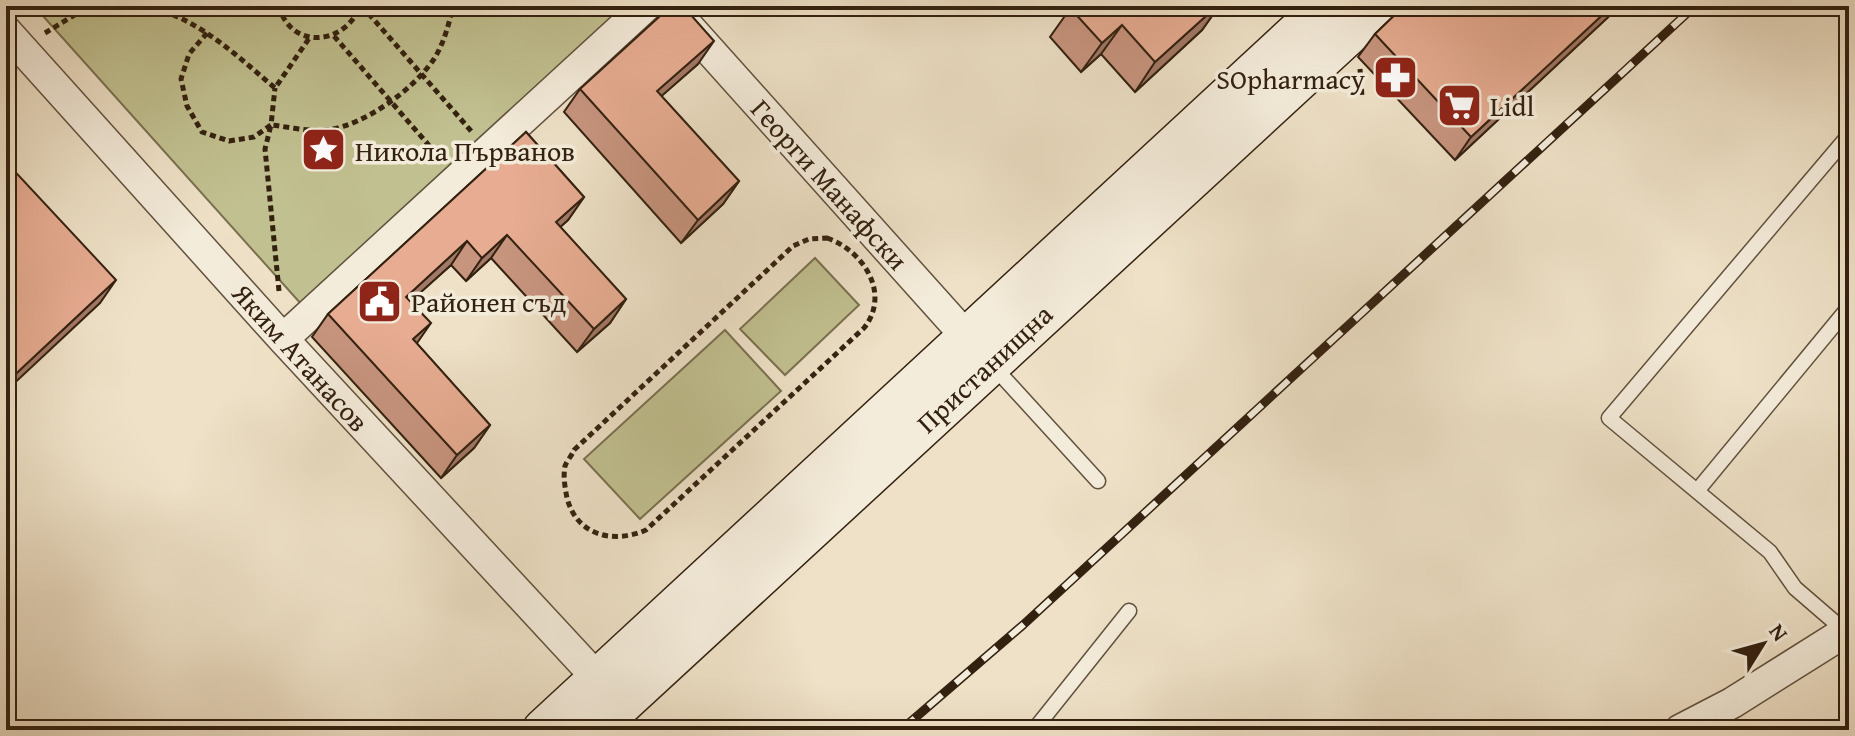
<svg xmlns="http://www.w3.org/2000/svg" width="1855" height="736" font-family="'Gentium Book Plus',serif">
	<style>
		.green { fill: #c1c090; stroke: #7a7050; stroke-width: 2 }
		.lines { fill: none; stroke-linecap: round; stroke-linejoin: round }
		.lane-casing { stroke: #62513e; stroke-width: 17 }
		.street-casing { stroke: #62513e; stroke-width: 33 }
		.secondary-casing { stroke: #332110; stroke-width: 45 }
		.path { stroke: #332110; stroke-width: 5; stroke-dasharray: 6 4; stroke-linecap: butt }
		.lane { stroke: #f4ecdb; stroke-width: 14 }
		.street { stroke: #f4ecdb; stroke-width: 30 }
		.secondary { stroke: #f4ecdb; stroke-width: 42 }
		.rail-casing { stroke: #332110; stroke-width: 9 }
		.rail { stroke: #f4ecdb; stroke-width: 6; stroke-dasharray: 18; stroke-linecap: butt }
		.wall { fill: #c7947e; stroke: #332110; stroke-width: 2 }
		.shaded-wall { fill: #a27866; stroke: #332110; stroke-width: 2 }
		.building { fill: #e7ac92; stroke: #332110; stroke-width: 2 }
		.labels { text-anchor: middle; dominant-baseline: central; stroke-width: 7; stroke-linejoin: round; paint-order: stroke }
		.poi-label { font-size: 28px; fill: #332110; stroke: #f4ecdb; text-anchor: start }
		.street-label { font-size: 28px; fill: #332110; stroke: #f4ecdb }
	</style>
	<rect width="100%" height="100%" fill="#eee1c7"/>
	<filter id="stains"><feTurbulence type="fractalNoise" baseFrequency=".0025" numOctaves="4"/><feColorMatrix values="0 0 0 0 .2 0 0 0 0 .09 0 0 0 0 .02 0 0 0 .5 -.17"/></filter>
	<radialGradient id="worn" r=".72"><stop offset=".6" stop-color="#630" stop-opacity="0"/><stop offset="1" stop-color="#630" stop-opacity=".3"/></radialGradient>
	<path class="green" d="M34,6H629L302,305Z
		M815,258L859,305L785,375L740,329Z
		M725,330L781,391L640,519L584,459Z"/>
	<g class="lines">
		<defs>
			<path id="lane" d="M993,366L1098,481
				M1697,491L1849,307
				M1846,632L1795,588L1770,552L1609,418L1849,135
				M1034,730L1129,611"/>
			<path id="street" d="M670,6L981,353
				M6,31L283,339L599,680
				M283,339L646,6
				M1680,730L1732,703L1845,632"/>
			<path id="secondary" d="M544,730L1327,6
				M592,730L1378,6"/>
		</defs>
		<use href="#lane" class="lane-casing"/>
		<use href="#street" class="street-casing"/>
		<use href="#secondary" class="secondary-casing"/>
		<path class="path" d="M144,6C196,16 236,55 275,88L310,37
			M279,6C290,50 345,46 360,6
			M362,6L472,132
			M45,33L86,8L94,6
			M207,33L189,54L181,79L187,106L202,132L229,141L254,137L271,125L275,88
			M334,36L439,157
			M1360,69L1362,97
			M827,238C864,251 891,294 864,328L646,530C613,544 577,536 567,498C565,488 563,476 565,466C567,461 572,455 574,450L793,246L809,239Z
			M279,291L265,149L271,125C289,127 310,132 327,130C365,125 413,90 434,59C444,43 449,24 453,6"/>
		<use href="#lane" class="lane"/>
		<use href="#street" class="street"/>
		<use href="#secondary" class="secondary"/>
		<defs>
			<path id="rail" d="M901,730L1023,625L1695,6"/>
		</defs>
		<use href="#rail" class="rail-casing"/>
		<use href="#rail" class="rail"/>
	</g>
	<path class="wall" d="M1072,6H1219L1202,30L1135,92L1101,54L1081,72L1050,37Z
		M1404,6H1620L1455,160L1358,57L1375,34Z
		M698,64L661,96L739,181L723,204L681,243L564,112L580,89Z
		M526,132L584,197L568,220L560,227L626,299L610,323L577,352L491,258L466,281L451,265L410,301L416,343L490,425L474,448L441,478L312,337L328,314Z"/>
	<path class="shaded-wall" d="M1217,6H1219L1202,30L1135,92L1155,62Z
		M1612,6H1620L1455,160L1471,137Z
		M1122,25L1101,54L1081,72L1102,43Z
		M714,41L698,64L641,114L657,91Z
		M739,181L723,204L681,243L698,220Z
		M584,197L568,220L540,245L556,222Z
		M507,235L491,258L466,281L482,258Z
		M467,241L451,265L390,320L406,297Z
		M116,280L100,303L6,391V383Z
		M626,299L610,323L577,352L594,329Z
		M431,323L415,346L413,339Z
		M490,425L474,448L441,478L457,455Z"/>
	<path class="building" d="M671,6H683L714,41L657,91L739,181L698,220L580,89Z
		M1072,6H1217L1155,62L1122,25L1102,43L1070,8Z
		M1404,6H1612L1471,137L1375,34Z
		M526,132L584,197L556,222L626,299L594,329L507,235L482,258L467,241L406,297L431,323L413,339L490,425L457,455L328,314Z
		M6,163H7L116,280L6,383Z
		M6,723L12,730H6Z"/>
	<defs>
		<symbol id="pharmacy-square" viewBox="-11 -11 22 22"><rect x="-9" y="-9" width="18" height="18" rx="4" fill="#8f2418" stroke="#f4ecdb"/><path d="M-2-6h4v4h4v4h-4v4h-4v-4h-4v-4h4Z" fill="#fff"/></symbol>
		<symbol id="supermarket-square" viewBox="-11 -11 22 22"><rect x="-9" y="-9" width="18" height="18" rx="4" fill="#8f2418" stroke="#f4ecdb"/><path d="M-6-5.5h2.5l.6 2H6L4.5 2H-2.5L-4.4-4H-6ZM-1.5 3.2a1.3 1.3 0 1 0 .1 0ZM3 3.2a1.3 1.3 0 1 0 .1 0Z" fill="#fff"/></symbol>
		<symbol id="sight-square" viewBox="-11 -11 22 22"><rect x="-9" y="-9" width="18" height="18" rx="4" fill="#8f2418" stroke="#f4ecdb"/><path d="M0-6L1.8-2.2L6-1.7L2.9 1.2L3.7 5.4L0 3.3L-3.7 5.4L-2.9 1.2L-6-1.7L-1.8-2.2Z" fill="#fff"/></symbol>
		<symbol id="civic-square" viewBox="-11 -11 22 22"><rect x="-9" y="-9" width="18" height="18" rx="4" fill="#8f2418" stroke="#f4ecdb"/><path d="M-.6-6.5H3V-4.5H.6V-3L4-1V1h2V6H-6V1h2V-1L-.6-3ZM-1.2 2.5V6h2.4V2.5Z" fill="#fff"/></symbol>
	</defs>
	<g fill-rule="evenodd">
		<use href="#pharmacy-square" x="1370" y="52" width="51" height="51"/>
		<use href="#supermarket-square" x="1434" y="80" width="51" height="51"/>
		<use href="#sight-square" x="298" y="124" width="51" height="51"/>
		<use href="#civic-square" x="354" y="276" width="51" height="51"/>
	</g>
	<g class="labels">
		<g class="poi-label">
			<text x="1365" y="78" text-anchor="end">SOpharmacy</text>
			<text x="1490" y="105">Lidl</text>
			<text x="355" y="150">Никола Първанов</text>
			<text x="411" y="301">Районен съд</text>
		</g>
		<g class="street-label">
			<text transform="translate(830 184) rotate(48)">Георги Манафски</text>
			<text transform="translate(301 357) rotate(48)">Яким Атанасов</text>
			<text transform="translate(984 368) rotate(-43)">Пристанищна</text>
		</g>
	</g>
	<rect width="1855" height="736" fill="none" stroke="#eee1c7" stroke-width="32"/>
	<rect x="8" y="8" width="1839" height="720" fill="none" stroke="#332110" stroke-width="4"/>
	<rect x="16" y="16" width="1823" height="704" fill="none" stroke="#332110" stroke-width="2"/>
	<g transform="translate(1763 644) rotate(53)" stroke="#f4ecdb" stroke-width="6" paint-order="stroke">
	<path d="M0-6L14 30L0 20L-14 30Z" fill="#332110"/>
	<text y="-12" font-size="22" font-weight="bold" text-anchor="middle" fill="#332110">N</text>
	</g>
	<rect width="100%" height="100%" filter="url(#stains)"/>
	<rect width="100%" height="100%" fill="url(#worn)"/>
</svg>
